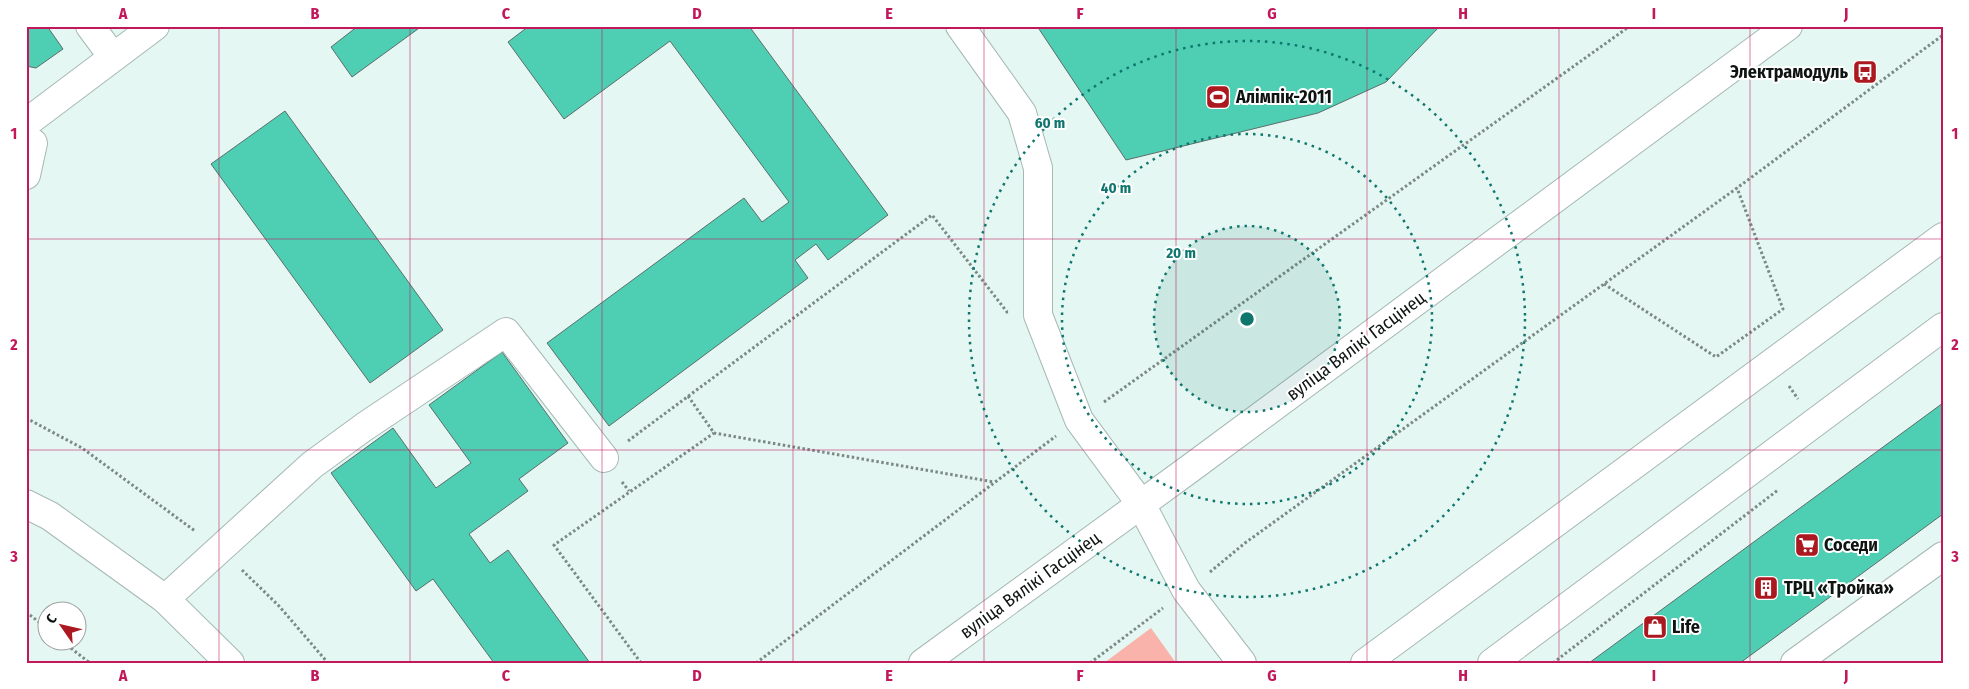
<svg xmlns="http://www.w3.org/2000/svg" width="1969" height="689" font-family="'Fira Sans Condensed',sans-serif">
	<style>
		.green { fill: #f9b3ab }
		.building { fill: #4eceb3; stroke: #5d6e6a }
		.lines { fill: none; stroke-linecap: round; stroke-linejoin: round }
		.minor-casing { stroke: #a6b9b4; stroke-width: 30 }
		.major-casing { stroke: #a6b9b4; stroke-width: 30 }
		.path { stroke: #7c8985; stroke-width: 3; stroke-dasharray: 2.5 2.5; stroke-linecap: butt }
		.minor { stroke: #fff; stroke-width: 28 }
		.major { stroke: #fff; stroke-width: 28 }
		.grid { fill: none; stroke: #c2185b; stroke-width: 1; stroke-opacity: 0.55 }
		.ring { fill: none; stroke: #0f766e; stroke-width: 2.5; stroke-dasharray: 2.5 5 }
		.labels { text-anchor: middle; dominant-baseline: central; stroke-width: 4; stroke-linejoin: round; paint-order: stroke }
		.poi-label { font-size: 18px; font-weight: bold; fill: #0e1412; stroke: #fff; text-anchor: start }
		.street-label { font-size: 18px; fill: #0e1412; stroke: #fff }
		.centre { fill: #0f766e; stroke: #fff; stroke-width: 2.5 }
		.ring-label { font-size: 15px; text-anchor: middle; font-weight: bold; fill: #0f766e; stroke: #fff; stroke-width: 4; stroke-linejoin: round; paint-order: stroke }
		.neatline { fill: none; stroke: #c2185b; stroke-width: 2 }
		.grid-label { font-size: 16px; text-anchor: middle; font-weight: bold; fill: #c2185b }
	</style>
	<rect width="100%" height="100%" fill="#e4f7f2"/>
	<path class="green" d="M1151,628L1176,663H1104Z"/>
	<path class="building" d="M26,26H47L63,49L36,68L26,66Z
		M358,26H422L352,77L331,47Z
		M529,26H749L888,215L828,260L816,244L795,260L808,278L609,426L547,343L744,198L762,222L789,202L670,41L564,119L508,42Z
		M1037,26H1440L1386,82L1318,113L1126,160Z
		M285,111L443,330L370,383L211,164Z
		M502,352L568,443L519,479L528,491L469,534L490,563L508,550L590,663H494L433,579L416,591L331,473L393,428L436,488L471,463L429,405Z
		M1943,403V514L1740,663H1589Z"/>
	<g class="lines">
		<defs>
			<path id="minor" d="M90,26L113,57
				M960,26L1022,113L1038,168V315L1079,420L1141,504L1186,590L1242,663
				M26,123L155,26
				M26,142L33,143L26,175
				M165,599L312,465L364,427L506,332L604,458
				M1365,663L1943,237
				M1492,663L1943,327
				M1795,663L1943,556"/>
			<path id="major" d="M26,504L50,516L165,599L230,663
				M923,663L1188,470L1788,26"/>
		</defs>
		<use href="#minor" class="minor-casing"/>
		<use href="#major" class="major-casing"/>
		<path class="path" d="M1604,284L1716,357L1783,309L1737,188
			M1789,386L1798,399
			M688,396L714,433L994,482
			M1104,402L1630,26
			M26,418L82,448L195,531
			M628,441L932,215L1007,312H1009
			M622,482L629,491
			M242,570L279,606L328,663
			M1210,572L1245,543L1737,188L1943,35
			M26,612L48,629
			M63,642L90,663
			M641,663L554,545L714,433
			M756,663L1056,436
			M1090,663L1163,608
			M1553,663L1778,490"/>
		<use href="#minor" class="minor"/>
		<use href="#major" class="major"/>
	</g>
	<path class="grid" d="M219,26V663M410,26V663M602,26V663M793,26V663M984,26V663M1176,26V663M1367,26V663M1559,26V663M1750,26V663M26,239H1943M26,450H1943"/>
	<circle cx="1247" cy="319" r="93" fill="#0f766e" fill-opacity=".12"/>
	<g class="ring">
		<circle cx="1247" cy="319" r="93"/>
		<circle cx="1247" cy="319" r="185"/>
		<circle cx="1247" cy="319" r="278"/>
	</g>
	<defs>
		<symbol id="bus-square" viewBox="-11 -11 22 22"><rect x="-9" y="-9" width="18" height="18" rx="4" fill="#ab181f" stroke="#fff"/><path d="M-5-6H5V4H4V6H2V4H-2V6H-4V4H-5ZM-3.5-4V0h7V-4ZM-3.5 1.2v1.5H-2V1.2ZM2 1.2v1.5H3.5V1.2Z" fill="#fff"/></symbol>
		<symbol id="stadium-square" viewBox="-11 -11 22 22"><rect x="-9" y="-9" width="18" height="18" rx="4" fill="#ab181f" stroke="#fff"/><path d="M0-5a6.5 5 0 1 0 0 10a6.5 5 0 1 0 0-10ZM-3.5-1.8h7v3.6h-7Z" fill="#fff"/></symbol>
		<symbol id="supermarket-square" viewBox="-11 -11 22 22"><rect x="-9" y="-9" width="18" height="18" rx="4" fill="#ab181f" stroke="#fff"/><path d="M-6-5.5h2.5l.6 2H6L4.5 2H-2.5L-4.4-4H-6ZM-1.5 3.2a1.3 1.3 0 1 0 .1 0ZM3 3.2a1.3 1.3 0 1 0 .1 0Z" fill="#fff"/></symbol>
		<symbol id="building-square" viewBox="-11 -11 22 22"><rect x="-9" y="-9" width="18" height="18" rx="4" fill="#ab181f" stroke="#fff"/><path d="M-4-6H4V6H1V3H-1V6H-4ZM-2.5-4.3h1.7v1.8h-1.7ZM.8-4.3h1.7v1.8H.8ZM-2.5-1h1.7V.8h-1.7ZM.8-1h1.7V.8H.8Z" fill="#fff"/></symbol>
		<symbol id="shop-square" viewBox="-11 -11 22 22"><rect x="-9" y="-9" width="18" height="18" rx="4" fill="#ab181f" stroke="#fff"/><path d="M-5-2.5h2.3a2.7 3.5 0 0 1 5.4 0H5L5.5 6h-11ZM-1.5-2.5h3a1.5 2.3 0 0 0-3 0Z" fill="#fff"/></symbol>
	</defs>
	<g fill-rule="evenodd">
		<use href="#bus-square" x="1851" y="58" width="28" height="28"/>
		<use href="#stadium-square" x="1204" y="83" width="28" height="28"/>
		<use href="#supermarket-square" x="1793" y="531" width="28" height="28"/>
		<use href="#building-square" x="1752" y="574" width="28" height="28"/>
		<use href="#shop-square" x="1641" y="613" width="28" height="28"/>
	</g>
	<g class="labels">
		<g class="poi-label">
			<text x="1848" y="72" text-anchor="end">Электрамодуль</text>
			<text x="1236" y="97">Алімпік-2011</text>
			<text x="1824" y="545">Соседи</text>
			<text x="1784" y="588">ТРЦ «Тройка»</text>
			<text x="1672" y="627">Life</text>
		</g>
		<g class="street-label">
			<text transform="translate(1356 346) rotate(-37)">вуліца Вялікі Гасцінец</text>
			<text transform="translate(1030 585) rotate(-36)">вуліца Вялікі Гасцінец</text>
		</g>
	</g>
	<circle cx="1247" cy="319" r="8" class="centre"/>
	<g class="ring-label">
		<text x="1050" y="128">60 m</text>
		<text x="1116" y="193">40 m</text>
		<text x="1181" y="258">20 m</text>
	</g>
	<rect width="1969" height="689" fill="none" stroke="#ffffff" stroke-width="55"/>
	<g transform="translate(62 626) rotate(304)"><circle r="24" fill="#ffffff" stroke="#9fa1a0"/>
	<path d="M0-4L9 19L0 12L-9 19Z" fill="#ab181f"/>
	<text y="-8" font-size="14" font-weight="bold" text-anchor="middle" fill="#0e1412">С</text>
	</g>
	<rect x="28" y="28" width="1914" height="634" class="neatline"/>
	<g class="grid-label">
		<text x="123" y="19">A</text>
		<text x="315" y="19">B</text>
		<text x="506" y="19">C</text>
		<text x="697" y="19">D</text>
		<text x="889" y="19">E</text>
		<text x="1080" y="19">F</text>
		<text x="1272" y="19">G</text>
		<text x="1463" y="19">H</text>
		<text x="1654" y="19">I</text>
		<text x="1846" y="19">J</text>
		<text x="14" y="139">1</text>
		<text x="1955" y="139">1</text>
		<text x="14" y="350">2</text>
		<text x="1955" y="350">2</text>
		<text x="14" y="562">3</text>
		<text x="1955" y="562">3</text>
		<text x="123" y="681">A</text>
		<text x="315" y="681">B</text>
		<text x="506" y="681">C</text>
		<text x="697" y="681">D</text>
		<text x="889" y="681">E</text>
		<text x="1080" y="681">F</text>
		<text x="1272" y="681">G</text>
		<text x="1463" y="681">H</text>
		<text x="1654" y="681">I</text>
		<text x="1846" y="681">J</text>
	</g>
</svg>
